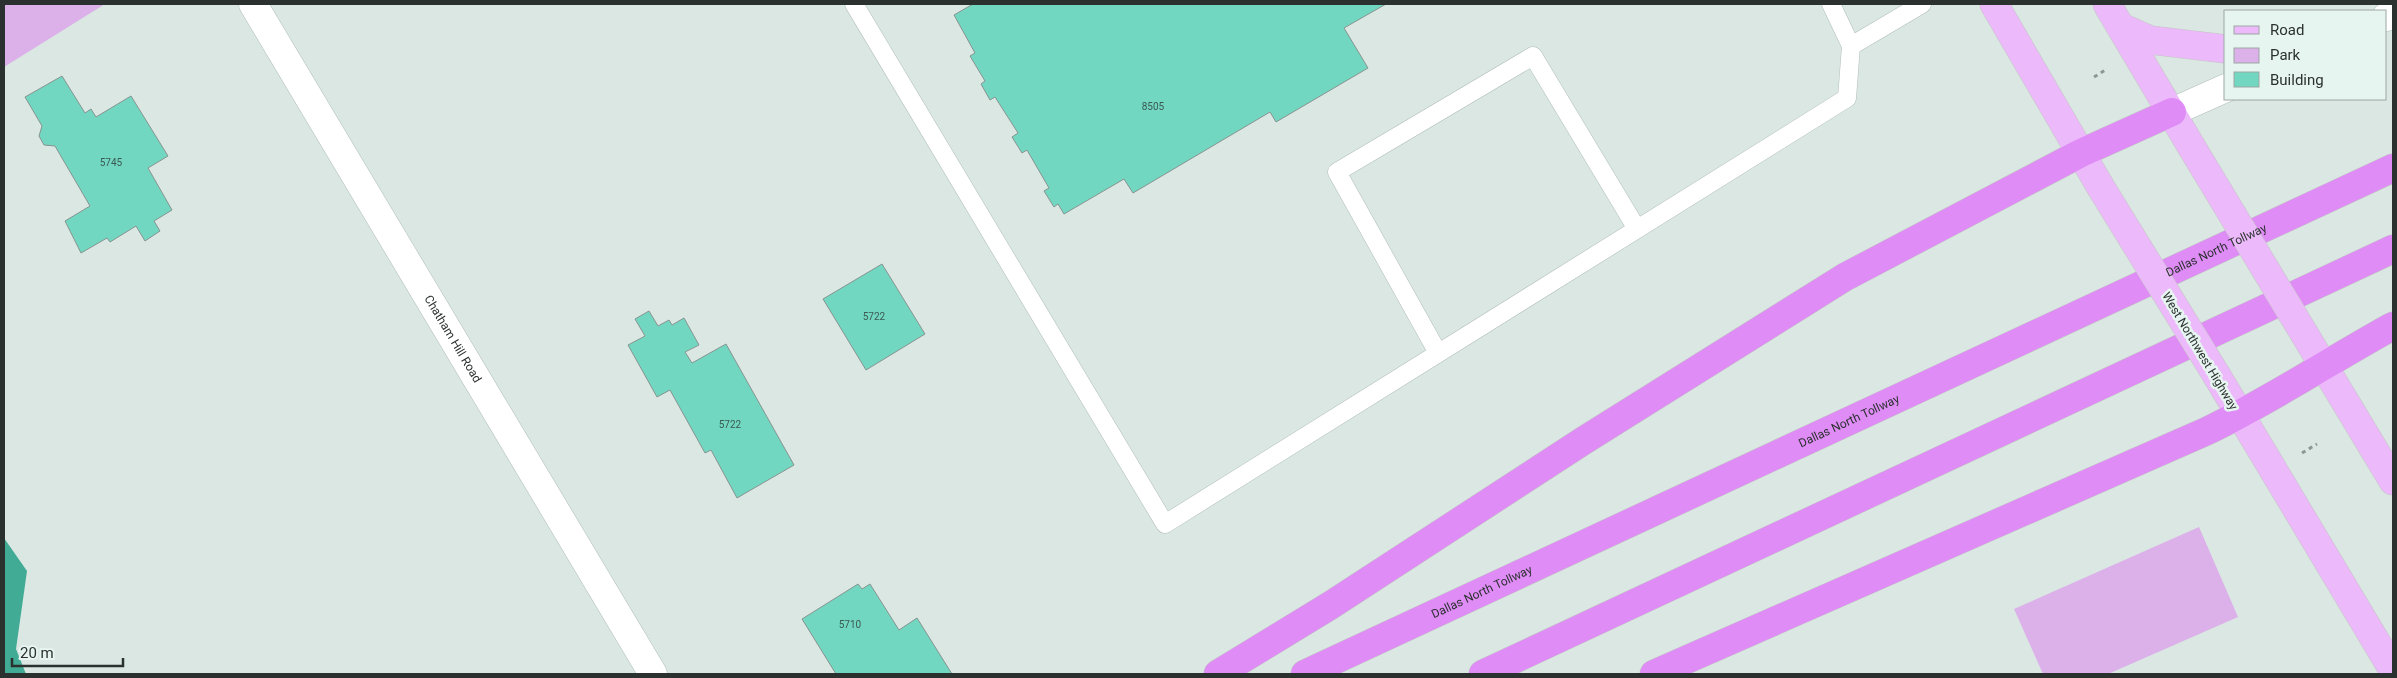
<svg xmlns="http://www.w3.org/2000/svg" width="2397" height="678" font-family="Roboto,sans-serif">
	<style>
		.green { fill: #dcb0e9 }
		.water { fill: #42ab95 }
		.building { fill: #71d7c0; stroke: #889491 }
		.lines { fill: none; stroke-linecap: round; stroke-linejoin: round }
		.lane-casing { stroke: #b1beba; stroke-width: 19 }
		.street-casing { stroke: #b1beba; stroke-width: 29 }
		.secondary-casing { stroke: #b1beba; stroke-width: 29 }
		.primary-casing { stroke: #c4c5c5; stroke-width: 29 }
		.highway-casing { stroke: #c4c5c5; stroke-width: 29 }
		.path { stroke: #8d9794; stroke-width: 3; stroke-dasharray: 4 4; stroke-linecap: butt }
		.lane { stroke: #fff; stroke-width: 18 }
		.street { stroke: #fff; stroke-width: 28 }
		.secondary { stroke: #fff; stroke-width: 28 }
		.primary { stroke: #ecbafa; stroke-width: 28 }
		.highway { stroke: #df8cf6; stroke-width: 28 }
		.primary-bridge-casing { stroke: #c4c5c5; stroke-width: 29; stroke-linecap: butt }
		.primary-bridge { stroke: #ecbafa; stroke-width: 28 }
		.labels { text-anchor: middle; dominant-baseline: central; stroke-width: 5; stroke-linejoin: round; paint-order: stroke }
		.number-label { font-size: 10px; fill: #3c5a53 }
		.street-label { font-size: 12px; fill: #2b312f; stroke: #e7f5f1 }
	</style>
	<rect width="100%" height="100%" fill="#dae7e3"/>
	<path class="green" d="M4,4H105L4,67Z
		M2199,527L2238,617L2108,674H2043L2014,609Z"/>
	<path class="water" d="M4,538L27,571L16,649L26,674H4Z"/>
	<path class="building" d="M973,4H1386L1344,28L1368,68L1276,122L1270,112L1133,193L1124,179L1064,214L1058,204L1054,207L1044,191L1049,188L1027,150L1022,153L1012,137L1018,133L995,97L990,100L981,84L985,81L970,56L975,53L954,15Z
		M62,76L85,113L91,109L96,117L131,96L168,156L148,168L172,210L154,221L160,231L145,241L136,226L110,242L107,238L81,253L65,221L90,206L55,146L44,145L39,136L42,126L25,97Z
		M882,264L925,334L866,370L823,299Z
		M649,311L658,326L669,320L672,325L684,318L699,345L685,352L692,363L726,344L794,465L737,498L711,450L705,453L670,390L657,397L628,345L645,336L635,319Z
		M858,584L862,589L870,584L899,630L917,618L952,674H836L802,619Z"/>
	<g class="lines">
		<defs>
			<path id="lane" d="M854,4L1165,524L1847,98L1851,46L1831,4
				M1851,46L1922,4
				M1438,353L1337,172L1533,56L1637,229"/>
			<g id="street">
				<path id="s1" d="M253,4L653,674"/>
			</g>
			<path id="secondary" d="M2386,17L2393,15
				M2172,112L2226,88"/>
			<path id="primary" d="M1994,4L2100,186
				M2107,4L2191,146
				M2121,27L2150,40L2226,49
				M2305,335L2393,481
				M2217,376L2393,670"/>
			<g id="highway">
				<path d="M1218,674L1331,605L1583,441L1845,277L2081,153L2172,112"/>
				<path id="s2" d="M1305,674L2393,168"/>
				<path d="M1483,674L2393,249"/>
				<path d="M1654,674L2207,431C2271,400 2331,360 2393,326"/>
			</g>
		</defs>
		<use href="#lane" class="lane-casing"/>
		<use href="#street" class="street-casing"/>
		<use href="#secondary" class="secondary-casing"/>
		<use href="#primary" class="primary-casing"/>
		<use href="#highway" class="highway-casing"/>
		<path class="path" d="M2094,77L2107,69
			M2302,453L2317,444"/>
		<use href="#lane" class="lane"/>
		<use href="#street" class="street"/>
		<use href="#secondary" class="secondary"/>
		<use href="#primary" class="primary"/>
		<use href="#highway" class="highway"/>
		<defs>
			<path id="primary-bridge" d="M2191,146L2305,335
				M2100,186L2217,376"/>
		</defs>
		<use href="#primary-bridge" class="primary-bridge-casing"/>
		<use href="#primary-bridge" class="primary-bridge"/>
	</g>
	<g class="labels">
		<g class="number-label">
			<text x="1153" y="106">8505</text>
			<text x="111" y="162">5745</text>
			<text x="874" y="316">5722</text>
			<text x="730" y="424">5722</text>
			<text x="850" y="624">5710</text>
		</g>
		<g class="street-label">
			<text stroke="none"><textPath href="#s2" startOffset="1005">Dallas North Tollway</textPath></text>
			<text stroke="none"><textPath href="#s1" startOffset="390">Chatham Hill Road</textPath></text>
			<text transform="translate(2200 351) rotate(59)">West Northwest Highway</text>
			<text stroke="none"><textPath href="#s2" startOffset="600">Dallas North Tollway</textPath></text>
			<text stroke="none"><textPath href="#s2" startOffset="195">Dallas North Tollway</textPath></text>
		</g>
	</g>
	<rect width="2397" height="678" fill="none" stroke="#2b312f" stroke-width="10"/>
	<rect x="2224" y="10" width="162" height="90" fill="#e7f5f1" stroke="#9ca7a3"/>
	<rect x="2234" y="26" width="25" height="8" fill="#ecbafa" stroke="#9ca7a3"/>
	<text x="2270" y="35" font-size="15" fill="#2b312f">Road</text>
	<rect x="2234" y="48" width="25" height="15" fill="#dcb0e9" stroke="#9ca7a3"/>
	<text x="2270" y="60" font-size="15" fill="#2b312f">Park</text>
	<rect x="2234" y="72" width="25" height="15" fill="#71d7c0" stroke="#9ca7a3"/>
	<text x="2270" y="85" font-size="15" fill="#2b312f">Building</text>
	<path d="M12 658v8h111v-8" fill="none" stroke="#2b312f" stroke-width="2.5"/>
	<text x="20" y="658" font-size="15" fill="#2b312f" stroke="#e7f5f1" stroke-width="4" paint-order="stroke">20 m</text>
</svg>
